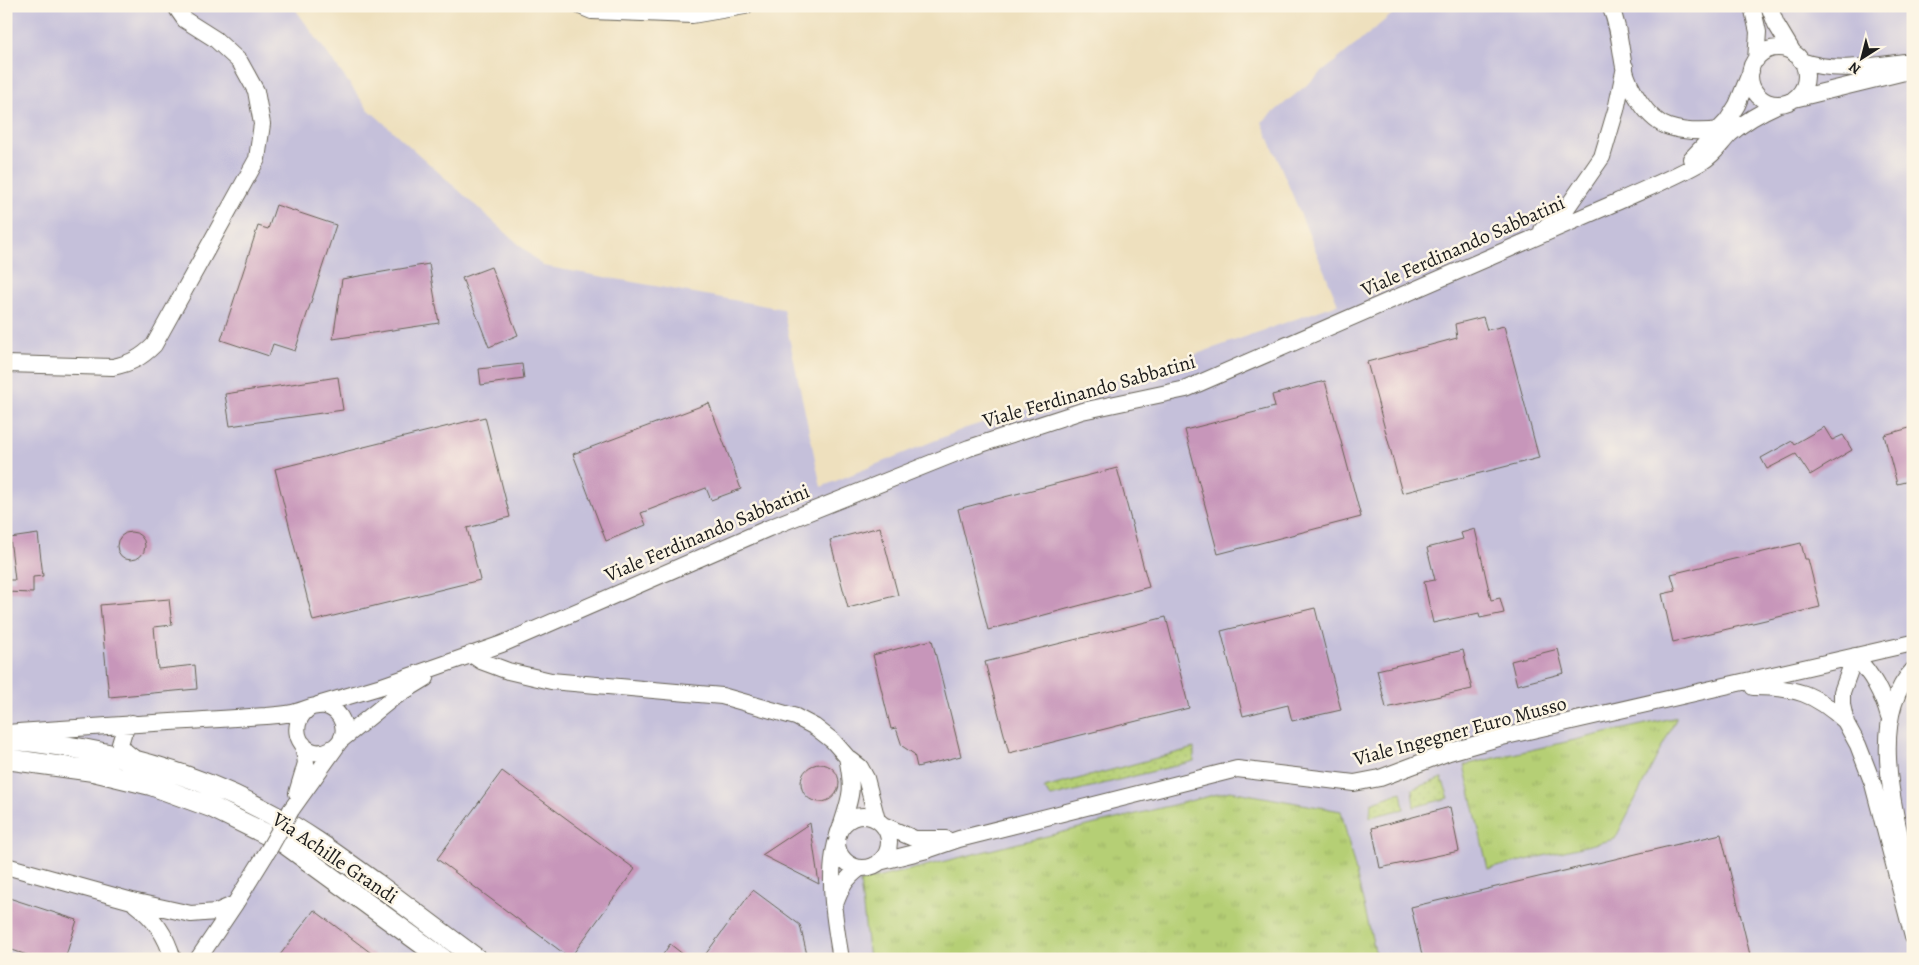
<svg xmlns="http://www.w3.org/2000/svg" width="1919" height="965" font-family="Alegreya,serif">
	<style>
		.industrial { fill: #c5c0da }
		.grass { fill: url(#grass-tufts); stroke: #687648 }
		.garden { fill: url(#garden-dots); stroke: #687648 }
		.building { fill: #c796ba }
		.lines { fill: none; stroke-linecap: round; stroke-linejoin: round }
		.minor-casing { stroke: #666155; stroke-width: 18 }
		.major-casing { stroke: #666155; stroke-width: 22 }
		.minor { stroke: #fff; stroke-width: 16 }
		.major { stroke: #fff; stroke-width: 20 }
		.minor-bridge-casing { stroke: #666155; stroke-width: 18; stroke-linecap: butt }
		.minor-bridge { stroke: #fff; stroke-width: 16 }
		.labels { text-anchor: middle; dominant-baseline: central; stroke-width: 5; stroke-linejoin: round; paint-order: stroke }
		.street-label { font-size: 20px; fill: #1c1c1c; stroke: #fcf5e5 }
	</style>
	<defs>
		<pattern id="grass-tufts" width="24" height="20" patternUnits="userSpaceOnUse" patternTransform="scale(1.25)"><rect width="24" height="20" fill="#b5cf75"/><path d="M3 7l-1-3M5 7V3M7 7l1-3M15 17l-1-3M17 17v-4M19 17l1-3" fill="none" stroke="#9bb165"/></pattern>
		<pattern id="garden-dots" width="8" height="8" patternUnits="userSpaceOnUse" patternTransform="scale(1.25)"><rect width="8" height="8" fill="#b5cf75"/><path d="M2 2h.1M6 6h.1" fill="none" stroke="#9bb165" stroke-width="1.8" stroke-linecap="round"/></pattern>
	</defs>
	<rect width="100%" height="100%" fill="#fcf5e5"/>
	<filter id="ink" filterUnits="userSpaceOnUse"><feTurbulence type="fractalNoise" baseFrequency=".02" numOctaves="2"/><feDisplacementMap in="SourceGraphic" scale="10" xChannelSelector="R" yChannelSelector="G"/><feConvolveMatrix kernelMatrix="1 2 1 2 8 2 1 2 1" color-interpolation-filters="sRGB"/></filter>
	<filter id="wash" filterUnits="userSpaceOnUse"><feTurbulence type="fractalNoise" baseFrequency=".0096" numOctaves="4" result="noise"/><feDisplacementMap in="SourceGraphic" scale="20" xChannelSelector="R" yChannelSelector="G"/><feGaussianBlur stdDeviation="1.12" result="paint"/><feColorMatrix in="noise" values="0 0 0 0 0 0 0 0 0 0 0 0 0 0 0 0 0 1.4 0 .05"/><feComposite in="paint" operator="in"/></filter>
	<g filter="url(#wash)">
		<rect width="100%" height="100%" fill="#eee0be"/>
		<path class="industrial" d="M6,6H293L367,108L543,266L783,309L821,487L963,429L1174,362L1338,304L1262,122L1402,6H1913V959H6Z"/>
		<path class="grass" d="M1677,717L1615,839L1488,869L1464,765Z
			M1230,791L1341,811L1377,959H869L860,882Z"/>
		<path class="garden" d="M1194,748V761L1051,797L1044,788Z
			M1442,778L1449,798L1414,807L1412,789Z
			M1401,792L1404,809L1370,817L1371,803Z"/>
		<g id="blocks">
			<path class="building" d="M276,205L336,225L295,351L273,344L269,356L221,340L258,226L268,229Z
				M429,264L439,323L333,339L342,279Z
				M491,267L518,335L489,347L462,278Z
				M1483,317L1487,330L1504,326L1539,458L1402,493L1367,362L1457,338L1455,324Z
				M522,364L524,379L481,385L479,369Z
				M338,377L343,410L230,426L225,394Z
				M1325,381L1361,517L1218,554L1185,430L1275,407L1272,395Z
				M709,403L741,489L711,500L706,488L641,513L646,525L606,541L573,454Z
				M485,417L510,517L467,528L480,580L313,621L275,469Z
				M1824,427L1832,440L1843,435L1852,450L1810,475L1796,454L1767,469L1761,458L1792,441L1794,444Z
				M1913,427V480L1897,484L1884,435Z
				M1117,468L1149,587L988,630L958,509Z
				M880,527L898,595L848,608L830,540Z
				M1475,529L1491,600L1500,598L1504,613L1480,618L1479,613L1433,623L1424,582L1435,580L1427,548L1463,539L1461,533Z
				M117 546a14 14 0 1 1 28 0a14 14 0 1 1-28 0Z
				M38,534L43,576L33,577V593L6,592V580H15L10,538Z
				M1801,543L1805,559H1808L1820,607L1673,642L1662,594L1676,591L1671,574Z
				M169,599L172,625L154,627L158,669L195,665L197,689L109,697L100,605Z
				M1315,608L1341,710L1292,721L1288,705L1243,716L1221,631Z
				M1166,617L1189,708L1009,753L985,662Z
				M932,640L961,756L917,767L914,754L902,746L896,728L891,729L873,655Z
				M1558,649L1564,673L1517,685L1511,661Z
				M1463,650L1472,689L1386,708L1377,670Z
				M801 783a19 19 0 1 1 38 0a19 19 0 1 1-38 0Z
				M502,771L635,869L570,958L437,859Z
				M1450,807L1459,851L1380,868L1372,828Z
				M810,823L819,884L762,855Z
				M1721,834L1751,959H1423L1411,907Z
				M753,890L800,925L808,959H702Z
				M6,897L77,920L65,959H39L6,948Z
				M314,910L379,959H277Z
				M670,944L689,959H660Z"/>
		</g>
	</g>
	<g filter="url(#ink)">
		<use href="#blocks" fill-opacity="0" stroke="#666155" stroke-width="1"/>
		<g class="lines">
			<defs>
				<path id="minor" d="M580,6L592,11L692,15L745,6
					M1610,6C1619,26 1620,46 1624,67C1629,88 1647,120 1669,127C1685,132 1704,132 1720,130
					M1752,6L1758,32L1756,60
					M1769,6L1776,24L1794,54
					M1750 76a28 28 0 1 1 56 0a28 28 0 1 1-56 0Z
					M1801,61C1837,74 1876,65 1913,61
					M1794,99L1913,70
					M1691,159L1727,121L1737,105L1751,71
					M1542,230L1566,209L1602,157L1616,110L1625,67
					M6,364L113,367C131,363 141,358 154,345L257,159L262,124L256,91L240,62L215,39L185,20L178,10V6
					M471,654L481,661L508,671L551,681L722,696L796,717L815,727L833,741L847,757L860,767L866,778L877,820
					M1913,670C1864,722 1899,828 1913,890
					M1753,687C1795,687 1815,693 1846,722
					M318,705L382,686L502,644L769,528L969,448L1082,411L1186,389L1617,202C1645,189 1676,177 1703,161C1715,154 1721,143 1730,134C1745,121 1761,112 1779,104
					M1889,717C1882,692 1872,675 1855,656L1842,692V705L1846,723L1858,745L1873,784L1913,937
					M132,723L124,731L120,744L125,751L136,760
					M8,733C94,726 180,722 266,716C274,715 284,715 292,713C303,711 314,704 325,706C338,709 346,722 343,735C341,741 337,746 331,749C304,764 282,725 311,707
					M341,740L393,698L426,678
					M297,793L306,763L303,744
					M291,810L336,747
					M837 842a26 26 0 1 1 52 0a26 26 0 1 1-52 0Z
					M883,825L915,839H946
					M841,827C851,796 854,791 847,757
					M836,843C827,879 835,922 841,959
					M879,862L927,850L959,839L1237,769L1354,783L1380,778L1449,752L1502,737L1913,643
					M6,866L132,901L191,914L216,912L235,904
					M135,904C155,919 166,935 173,959
					M835,904C842,886 845,879 860,868
					M198,959L235,904L269,849"/>
				<path id="major" d="M6,739C100,747 190,769 273,815C310,835 343,860 377,884C410,909 443,934 477,959
					M6,759L93,771L151,785L211,807L284,843L443,959"/>
			</defs>
			<use href="#minor" class="minor-casing"/>
			<use href="#major" class="major-casing"/>
			<use href="#minor" class="minor"/>
			<use href="#major" class="major"/>
			<defs>
				<path id="minor-bridge" d="M269,849L291,810"/>
			</defs>
			<use href="#minor-bridge" class="minor-bridge-casing"/>
			<use href="#minor-bridge" class="minor-bridge"/>
		</g>
	</g>
	<g class="labels">
		<g class="street-label">
			<text transform="translate(1463 246) rotate(-24)">Viale Ferdinando Sabbatini</text>
			<text transform="translate(1089 391) rotate(-16)">Viale Ferdinando Sabbatini</text>
			<text transform="translate(707 533) rotate(-23)">Viale Ferdinando Sabbatini</text>
			<text transform="translate(1460 731) rotate(-15)">Viale Ingegner Euro Musso</text>
			<text transform="translate(335 858) rotate(34)">Via Achille Grandi</text>
		</g>
	</g>
	<rect width="1919" height="965" fill="none" stroke="#fcf5e5" stroke-width="25"/>
	<g transform="translate(1862 58) rotate(216)" stroke="#fcf5e5" stroke-width="4" paint-order="stroke">
	<path d="M0-4L9 19L0 12L-9 19Z" fill="#1c1c1c"/>
	<text y="-8" font-size="14" font-weight="bold" text-anchor="middle" fill="#1c1c1c">N</text>
	</g>
</svg>
